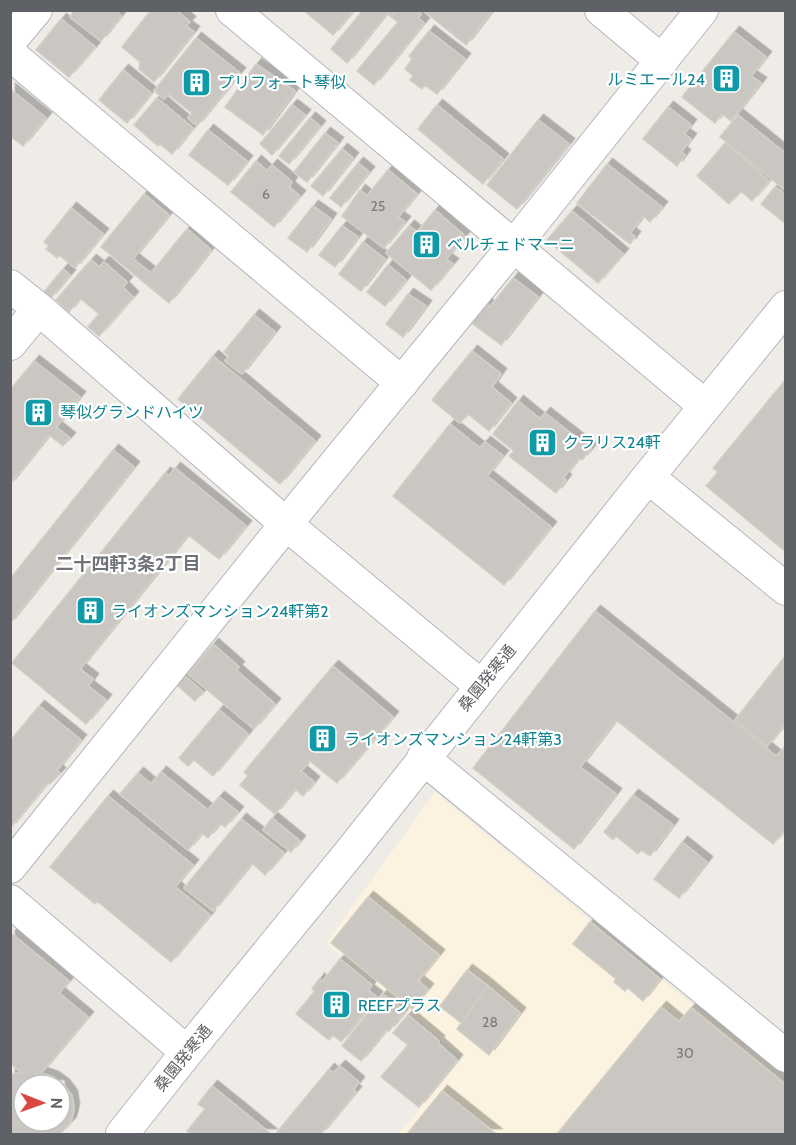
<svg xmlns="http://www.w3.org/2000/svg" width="796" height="1145" font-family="Cabin,'Noto Sans JP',sans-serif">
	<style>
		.commercial { fill: #fbf3df }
		.building { fill: #cac7c3; stroke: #d3cec5; stroke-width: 1.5; fill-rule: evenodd; filter: url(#shadow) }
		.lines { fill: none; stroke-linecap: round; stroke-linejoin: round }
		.minor-casing { stroke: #b3b6ba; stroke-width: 34 }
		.minor { stroke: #fff; stroke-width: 32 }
		.labels { text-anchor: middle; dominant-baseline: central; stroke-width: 4.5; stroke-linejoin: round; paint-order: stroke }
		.number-label { font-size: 14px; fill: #797a7c }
		.culture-label { font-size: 16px; fill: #0d838f; stroke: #fff; text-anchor: start }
		.street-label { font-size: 16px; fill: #5e6165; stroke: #fff }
		.neighbourhood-label { font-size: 18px; font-weight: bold; fill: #6f7377; stroke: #fff }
	</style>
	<defs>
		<filter id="shadow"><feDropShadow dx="5.5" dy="-5.5" stdDeviation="0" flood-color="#0004"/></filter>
	</defs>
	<rect width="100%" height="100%" fill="#efece7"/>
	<path class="commercial" d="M435,792L785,1081V1134H398L463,1058L326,943Z"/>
	<path class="building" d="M70,10H115L121,16L101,41L70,17L73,13Z
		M151,10H176L190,22L186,26L194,32L154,82L139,69L140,62L122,47Z
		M303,10H354L333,35Z
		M363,10H396L391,17L387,13L347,63L331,49Z
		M396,10H417L421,14L418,18L424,23L374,85L357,71L398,22L391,17Z
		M423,10H493L466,45Z
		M61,19L95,47L69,77L36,50Z
		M429,31L465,59L437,94L425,85L422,89L410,80L413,76L405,69L412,59L409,56Z
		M734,32L766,57L751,76L761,83L731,121L722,114L715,123L682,97Z
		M196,38L240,73L197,126L188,118L192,113L168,94L164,99L154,91Z
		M256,64L295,91L263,135L225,107Z
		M123,70L151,93L127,123L99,100Z
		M10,89L46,118L23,146L10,136Z
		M157,98L193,128L172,154L160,144L158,146L134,125Z
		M292,105L305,115L272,155L260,144Z
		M437,105L503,159L483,184L418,129Z
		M668,107L691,125L684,134L691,139L681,152L685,155L677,166L643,139Z
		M738,115L786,154V191L720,137Z
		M310,118L320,126L289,164L279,156Z
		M538,120L569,144L517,209L487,185Z
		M208,130L247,161L228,185L189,155Z
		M325,133L338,143L307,182L294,172Z
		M725,143L769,181L752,201L741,191L729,204L697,176Z
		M342,149L353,158L323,196L311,186Z
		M256,161L267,171L272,165L292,182L289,187L300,196L274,227L231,192Z
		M358,163L369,172L341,207L330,198Z
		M607,164L662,207L650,222L643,216L630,233L635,237L630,244L577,203Z
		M388,170L417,194L398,217L405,222L384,248L342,216L360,190L367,196Z
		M775,187L786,195V224L761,204Z
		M144,194L169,215L133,259L151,273L187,229L211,250L169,303L101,247Z
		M313,206L331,219L307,252L288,238Z
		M71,208L103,234L75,268L59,255L57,258L46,249L49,246L44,242Z
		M435,210L465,236L446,259L453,264L431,290L386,253L409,226L417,232Z
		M572,211L623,254L598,283L547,240Z
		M342,226L358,237L335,267L319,255Z
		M363,242L385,259L361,291L339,274Z
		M91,260L99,267L104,262L127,282L123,287L133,297L99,336L88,327L99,314L80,298L69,312L56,300Z
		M388,265L406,280L385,306L367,292Z
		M63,269L70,275L50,299L44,292Z
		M513,278L538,297L501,345L472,323L486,304L490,307Z
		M408,294L426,306L403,337L386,324Z
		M254,315L275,332L242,374L225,361L229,356L224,352Z
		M472,351L501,374L492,387L511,403L489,431L468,414L460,423L432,400Z
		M213,356L315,441L280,484L178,399Z
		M34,361L80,397L56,427L70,438L63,446L49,435L10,484V390Z
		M786,379V552L706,486L718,472L713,468Z
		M518,401L540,419L545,413L591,449L582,460L579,458L563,478L566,480L556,493L509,456L514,451L493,434Z
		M450,424L480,448L485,442L503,456L487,476L551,527L504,585L393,496Z
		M113,450L134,467L10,623V579Z
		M175,468L246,526L219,559L188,535L80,669L93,679L88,686L106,700L86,724L12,663L165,473L169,476Z
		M595,611L776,756L786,746V829L773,844L616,720L580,767L616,794L574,849L473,768Z
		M213,644L239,667L236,670L275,704L254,729L188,674Z
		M786,655V723L767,746L735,720Z
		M333,666L393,717L337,783L310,761L301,771L314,782L303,796L295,789L275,814L240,785L248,776L244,772Z
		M185,676L203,692L195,701L177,685Z
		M39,706L81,740L57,770L60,773L50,784L48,782L11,827L10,741Z
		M219,710L248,734L213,776L194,760L188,766L179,758Z
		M161,772L208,810L219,797L238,812L225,827L220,823L208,838L202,833L188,850L120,794L138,773L151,784Z
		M633,795L673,825L650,856L641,850L638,854L616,836L613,840L604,832Z
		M108,796L193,865L175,887L210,915L171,962L97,901L95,904L50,867Z
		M272,818L300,841L291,852L263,830Z
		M241,819L284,853L265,875L252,863L213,911L184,888Z
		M682,842L707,862L679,898L654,879Z
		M368,897L439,955L418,981L428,989L412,1009L331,943Z
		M590,922L660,979L643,1001L628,988L625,991L614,982L616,979L573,944Z
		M12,934L69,981L59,993L88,1017L41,1073L53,1077L64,1085L72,1096L74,1109L71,1122L60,1134H10V1074L22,1073L10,1063V936ZM24,1085H60V1121H24Z
		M340,959L372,985L368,990L377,997L341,1042L333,1035L329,1040L296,1014L315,991L312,989L319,979L322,982Z
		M467,970L488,986L461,1023L440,1006Z
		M488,986L520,1013L489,1055L457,1029Z
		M383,994L405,1011L389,1031L386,1030L361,1061L342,1046Z
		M661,1007L679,1022L691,1008L786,1085V1134H557Z
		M408,1015L439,1041L438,1043L457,1060L419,1107L381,1077L408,1045L393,1033Z
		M340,1066L359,1082L353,1090L356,1092L321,1134H280L277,1132L329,1069L333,1073Z
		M212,1086L271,1134H192L187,1131L205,1109L198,1104Z
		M442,1091L496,1134H407Z"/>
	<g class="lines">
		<defs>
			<path id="minor" d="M232,10L705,406
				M601,10L662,61
				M10,41L36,10
				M10,54L402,383
				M10,286L39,309L286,524L481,686
				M10,344L39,309
				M648,477L786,589
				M423,758L786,1056
				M10,867L286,524L525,232L702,10
				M10,901L187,1052
				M122,1134L187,1052L351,851L648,477L786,307"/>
		</defs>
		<use href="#minor" class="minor-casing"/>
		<use href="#minor" class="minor"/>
	</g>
	<defs>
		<symbol id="building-square" viewBox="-11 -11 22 22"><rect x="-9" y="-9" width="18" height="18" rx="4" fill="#0f9aa8" stroke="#fff"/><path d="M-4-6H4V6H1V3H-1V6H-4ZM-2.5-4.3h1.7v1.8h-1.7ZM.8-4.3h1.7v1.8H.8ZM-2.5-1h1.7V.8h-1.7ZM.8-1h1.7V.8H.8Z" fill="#fff"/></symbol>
	</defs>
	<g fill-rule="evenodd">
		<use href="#building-square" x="710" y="62" width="33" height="33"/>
		<use href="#building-square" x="180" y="66" width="33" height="33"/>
		<use href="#building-square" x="410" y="228" width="33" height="33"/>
		<use href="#building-square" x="22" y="396" width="33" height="33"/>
		<use href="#building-square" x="526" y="426" width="33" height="33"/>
		<use href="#building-square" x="74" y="594" width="33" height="33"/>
		<use href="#building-square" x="306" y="722" width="33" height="33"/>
		<use href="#building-square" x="320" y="988" width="33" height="33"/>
	</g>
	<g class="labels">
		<g class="number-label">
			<text x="266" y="194">6</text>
			<text x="378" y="206">25</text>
			<text x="490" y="1022">28</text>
			<text x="685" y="1053">30</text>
		</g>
		<g class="culture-label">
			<text x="705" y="79" text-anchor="end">ルミエール24</text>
			<text x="218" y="82">プリフォート琴似</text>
			<text x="447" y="244">ベルチェドマーニ</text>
			<text x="60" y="412">琴似グランドハイツ</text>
			<text x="563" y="442">クラリス24軒</text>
			<text x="111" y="611">ライオンズマンション24軒第2</text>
			<text x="344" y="739">ライオンズマンション24軒第3</text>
			<text x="358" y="1005">REEFプラス</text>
		</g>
		<g class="street-label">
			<text transform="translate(487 678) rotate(-51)">桑園発寒通</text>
			<text transform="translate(183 1058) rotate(-51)">桑園発寒通</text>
		</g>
		<g class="neighbourhood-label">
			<text x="128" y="564">二十四軒3条2丁目</text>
		</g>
	</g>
	<rect width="796" height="1145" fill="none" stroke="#5e6165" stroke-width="24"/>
	<g transform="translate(42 1103) rotate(91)"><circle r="28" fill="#ffffff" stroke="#bfc0c1" stroke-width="1.5"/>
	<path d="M0-4.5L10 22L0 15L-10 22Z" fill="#d94842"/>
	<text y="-9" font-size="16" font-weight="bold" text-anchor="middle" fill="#5e6165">N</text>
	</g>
</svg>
